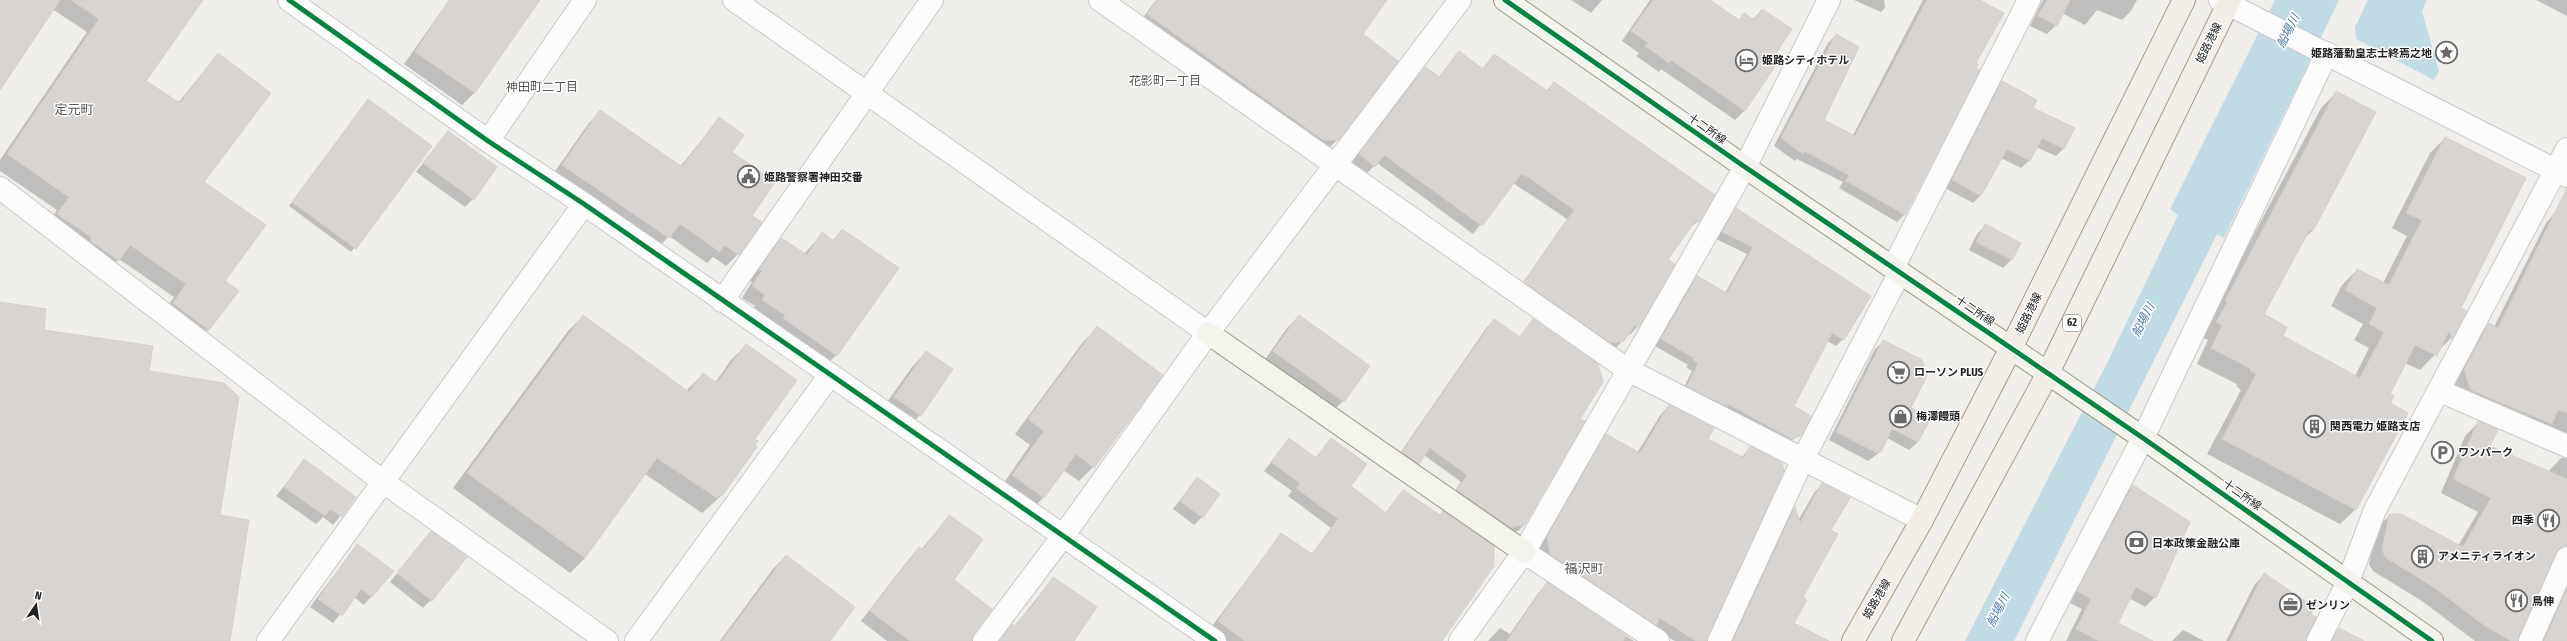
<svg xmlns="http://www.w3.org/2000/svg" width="2567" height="641" font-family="'Fira Sans Condensed','Noto Sans JP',sans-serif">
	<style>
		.water { fill: #bfdbe3 }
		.shadow { fill: #0003 }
		.building { fill: #d7d4d2; stroke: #d3d0cc }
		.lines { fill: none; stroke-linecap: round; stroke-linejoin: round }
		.street-casing { stroke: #c9c8c7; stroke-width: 24 }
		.secondary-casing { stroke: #999a82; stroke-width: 24 }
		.primary-casing { stroke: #a79c86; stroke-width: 24 }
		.street { stroke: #fdfcfc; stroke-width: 22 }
		.secondary { stroke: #f4f4ed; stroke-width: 22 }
		.primary { stroke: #f3ede7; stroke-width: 22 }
		.cycleway-casing { stroke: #fff; stroke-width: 8 }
		.cycleway { stroke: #00873e; stroke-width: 5 }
		.labels { text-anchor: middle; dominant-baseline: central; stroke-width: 3; stroke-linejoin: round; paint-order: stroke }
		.shield { fill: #fff; stroke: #646464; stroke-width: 1 }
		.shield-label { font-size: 10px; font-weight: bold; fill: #222 }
		.street-label { font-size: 11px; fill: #222; stroke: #fff }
		.poi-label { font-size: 11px; font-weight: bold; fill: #222; stroke: #fff; text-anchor: start }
		.water-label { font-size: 12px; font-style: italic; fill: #4a7aab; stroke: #fff }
		.neighbourhood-label { font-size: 12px; fill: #555; stroke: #fff }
		.quarter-label { font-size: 13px; fill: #555; stroke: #fff }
	</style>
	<rect width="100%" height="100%" fill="#f0eeeb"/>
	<path class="water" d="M2275,0H2339L2224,238L2217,234L2014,641H1965L2108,361L2178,215L2170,209Z
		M2368,0H2427L2422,11L2439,71L2434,80L2356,39L2355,27Z"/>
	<path class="shadow" d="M0,0H202L145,81L178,103L218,54L202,182L223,281L237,291L208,330L195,342L161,316L174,297L119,259L106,273L45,227L57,210L0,171V160L87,32L52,9L0,88Z
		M457,0H523L534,8L474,93L462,105L404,64L440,13L452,1Z
		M1156,0H1386L1362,35L1338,139L1328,149L1139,23Z
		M1571,0H1602L1591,13Z
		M1650,0H1708L1738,21L1744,14L1752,20L1762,10L1771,59L1745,110L1735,120L1661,69L1659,72L1636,56L1639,53L1622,41Z
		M1854,0H1884L1885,8L1881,12Z
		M1923,0H1978L1975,64V68L1978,70L1904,215L1897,222L1839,188L1843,182L1797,159L1795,161L1774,146L1828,43L1836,35L1823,121L1853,135Z
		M2043,0H2137L2131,11L2122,20L2097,10L2085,25L2062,13L2056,25L2047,34L2030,26Z
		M2536,0H2567V16Z
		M1459,52L1482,69L1494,55L1546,91L1554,83L1698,221L1688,229L1670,255L1638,326L1630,335L1628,334L1615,349L1517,291L1567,219L1513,183L1473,234L1377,163L1366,174L1351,163L1417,77L1426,68L1438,78Z
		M2002,83L2032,108L2063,149L2056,156L2036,147L2029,161L2021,168L2001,158L1980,196L1973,203L1945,188L1994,90Z
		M2336,93L2312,231L2303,240L2262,315L2281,337L2355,376L2369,348L2354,340L2363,324L2331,306L2342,285L2357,270L2383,283L2407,236L2392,228L2430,153L2445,138L2459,309L2465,312L2451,338L2420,370L2405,363L2389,395L2356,509L2340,524L2207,454L2241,390L2236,386L2237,384L2197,364L2208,340L2202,337L2210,317L2321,108Z
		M368,100L430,146L351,252L289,206Z
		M600,112L680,167L719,118L751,216L760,222L738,254L726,266L713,257L707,263L669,236L657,249L551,177L589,123Z
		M448,132L473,199L465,207L416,172Z
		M2567,199V450L2462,400L2454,381L2479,334L2489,324L2494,327L2546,223Z
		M1736,210L1843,339L1836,346L1827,341L1792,406L1801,434L1784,446L1681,393L1692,371L1686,367L1688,365L1655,346L1690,284L1697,277L1725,293L1747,254L1716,239L1729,217Z
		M1985,226L2019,243L2011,260L2003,268L1969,250L1977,234Z
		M843,230L836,355L825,366L752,311L755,306L742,298L752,282L749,280L770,250L781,239L804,254L822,234L832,241Z
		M583,316L686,391L703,374L715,383L731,360L746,345L754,445L756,447L721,496L702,513L645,474L585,558L570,573L453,488L568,331Z
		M1299,316L1368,366L1343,401L1331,413L1262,364L1287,328Z
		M1533,320L1579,419L1525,524L1518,531L1504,534L1451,497L1461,482L1424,455L1412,470L1396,459L1487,327L1494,321L1519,338Z
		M1098,327L1093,467L1079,481L1063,470L1043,498L1029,512L999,490L1030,445L1015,434L1083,342Z
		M1884,341L1909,408L1918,442L1909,450L1887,438L1880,452L1868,461L1829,440L1875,349Z
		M926,352L920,415L905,430L880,412L912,367Z
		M1669,406L1707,440L1741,458L1750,448L1706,641H1675L1542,562L1539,546L1598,443L1606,435L1637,453L1661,414Z
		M2479,422L2489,447L2548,472L2561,458H2567V641H2537L2559,560L2552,559L2518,641H2475L2422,601L2373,571L2369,564L2376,529L2390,515L2458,546L2478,512L2441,493L2465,436Z
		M1331,439L1350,486L1385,513L1403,491L1441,641H1226L1210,629L1281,534L1311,555L1331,528L1288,496L1292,491L1264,471L1289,440L1315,459Z
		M304,461L355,497L333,525L323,517L316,524L276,496Z
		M1197,478L1202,517L1194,525L1173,509Z
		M1822,484L1830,530L1792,623L1806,641H1729L1786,516L1794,509L1798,521L1814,493Z
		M2133,486L2155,597L2145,607L2129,598L2117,624L2151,641H2066L2082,609L2068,602L2123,496Z
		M949,516L952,580L961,641H887L861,621L909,559L919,548L921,550Z
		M423,541L431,600L423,608L390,582Z
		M357,545L392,571L364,605L354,597L333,623L310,607Z
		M786,556L828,641H720L772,570Z
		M2265,574L2310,614L2305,641H2226L2255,584Z
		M1053,578L1073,641H999L1012,625L1014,627Z
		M1547,584L1634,641H1488L1500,628L1510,634L1539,592Z
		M2339,629L2361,641H2328Z
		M2183,630L2204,641H2172Z"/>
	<path class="building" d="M0,0H60L0,90Z
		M71,0H203L146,81L180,103L218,53L271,93L204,182L266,225L225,281L239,291L209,330L173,303L186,284L130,245L119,261L91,241V237L57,214L69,197L7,154L99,19Z
		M449,0H540L475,93L415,52Z
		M1157,0H1387L1363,34L1398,61L1339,140H1323L1147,14Z
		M1653,0H1710L1739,20L1744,13L1754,20L1762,9L1792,29L1773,58L1778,62L1745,111L1671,60L1669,63L1645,46L1648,43L1631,31Z
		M1927,0H1980L2004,13L1976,63L1978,64L1976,68L1980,70L1905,215L1846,181L1849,175L1804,151L1803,154L1781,138L1836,34L1859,47L1824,120L1855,136Z
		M2047,0H2070L2057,26L2038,16Z
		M1459,51L1483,69L1494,54L1548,91L1554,82L1715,195L1699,222L1696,220L1671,255L1668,260L1675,264L1639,327L1635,325L1624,341L1611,343L1524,282L1574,210L1528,177L1521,174L1482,226L1384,155L1375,167L1359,154L1426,67L1439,77Z
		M2002,81L2037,100L2033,108L2075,128L2064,149L2042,138L2030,161L2007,149L1981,196L1952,180Z
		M2336,91L2376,112L2313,231L2310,229L2264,314L2287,327L2283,336L2360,378L2384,332L2369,324L2377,308L2345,290L2357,269L2389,285L2422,220L2406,213L2445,137L2526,178L2461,308L2467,311L2452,339L2449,331L2437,356L2415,345L2390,394L2394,396L2390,403L2408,413L2356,510L2222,439L2256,374L2250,371L2251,369L2211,348L2222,325L2216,322L2227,303L2225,301Z
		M368,99L432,146L356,249L292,202Z
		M600,110L682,167L719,117L744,135L732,152L775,182L752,216L762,222L739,255L724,245L720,252L680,224L669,238L562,165Z
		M448,131L497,167L474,200L423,163Z
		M2567,188V413L2558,410L2552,424L2471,390L2464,370L2489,323L2498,328Z
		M1736,208L1871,296L1844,340L1832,333L1794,406L1811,416L1802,435L1792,439L1728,404L1726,406L1687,386L1698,364L1693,360L1694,358L1661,339L1697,276L1727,293L1753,247L1722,232Z
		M1985,224L2021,243L2012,260L1976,242Z
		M842,229L899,268L837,356L783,318L785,315L762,300L765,295L752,286L762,271L759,269L781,238L807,255L822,232L834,241Z
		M0,302L46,309L44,330L153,346L149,371L224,383L239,397L220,515L249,520L230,641H0Z
		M583,315L689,392L703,373L717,383L746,344L797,380L755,439L758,441L755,445L757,447L722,496L720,495L717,498L657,458L585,558L467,473Z
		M1299,315L1370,366L1344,402L1273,351Z
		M1494,319L1520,337L1533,319L1598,364L1603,382L1580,419L1585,421L1525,524L1511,528L1457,490L1467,475L1430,448L1419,464L1402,452Z
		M1097,326L1163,375L1094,468L1076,454L1044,498L1012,475L1044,431L1028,419Z
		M1883,340L1922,360L1927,376L1911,408L1931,418L1918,442L1892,429L1881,452L1878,451L1877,453L1836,432Z
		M926,351L953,369L921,416L894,397Z
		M1669,405L1714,428L1708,439L1744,458L1750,446L1782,463L1784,470L1707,641H1696L1660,618L1656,625L1550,554L1547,537L1606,434L1640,453Z
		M2478,421L2498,430L2490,446L2567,479V546L2560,548L2556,553L2518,641H2511L2485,626L2435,588L2386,558L2382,550L2389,514H2401L2463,547L2491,498L2453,479Z
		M1289,438L1316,458L1331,438L1367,464L1351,486L1386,513L1403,490L1440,515L1443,511L1494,546V566L1442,641H1245L1218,621L1281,533L1312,554L1338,519L1296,488L1300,483L1271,462Z
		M304,459L356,497L342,517L330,509L325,516L284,487Z
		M1197,477L1220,494L1203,518L1180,501Z
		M1822,483L1850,498L1831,530L1838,534L1803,597L1807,600L1794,623L1829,641H1733L1795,507L1800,523Z
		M2133,485L2190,522L2156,598L2136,587L2118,623L2153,641H2099L2076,629L2091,599L2077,591Z
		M949,515L983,539L954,580L992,609L974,633L972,641H910L870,611L919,547L923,550Z
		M431,531L467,557L432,601L397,573Z
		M357,544L394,571L372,597L361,589L342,616L318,599Z
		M786,555L855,607L830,641H722Z
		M2264,573L2314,607L2311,614L2316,617L2306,641H2230Z
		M1053,577L1097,607L1074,641H1000L1012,624L1015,626L1028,610L1029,611Z
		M1547,582L1626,635L1623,641H1507Z
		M2567,589V641H2544Z
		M2339,628L2364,641H2332Z"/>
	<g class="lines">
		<defs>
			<path id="street" d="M289,0L488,141L584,204L1215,641
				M734,0L1208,333
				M1100,0L1628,370L1922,520
				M2220,0L2567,176
				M488,141L585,0
				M0,188L382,481L607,641
				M1893,268L2029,0
				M722,301L932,0
				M2440,391L2567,446
				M1524,552L1658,641
				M268,641L584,204
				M636,641L830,375
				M984,641L1063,536L1208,333L1460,0
				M1460,641L1524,552L1745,167L1829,0
				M1719,641L1803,459L1900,272
				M2037,641L2143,438L2327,53
				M2318,641L2348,582L2375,510L2567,149
				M2530,641L2567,558"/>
			<path id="secondary" d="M1505,0L1745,167L2143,438L2432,641
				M1208,333L1524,552"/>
			<path id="primary" d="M1853,641L1922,520L2011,348L2184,0
				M1903,641L2048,373L2230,0"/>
		</defs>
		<use href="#street" class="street-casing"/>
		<use href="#secondary" class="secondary-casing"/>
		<use href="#primary" class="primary-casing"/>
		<use href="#street" class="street"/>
		<use href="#secondary" class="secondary"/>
		<use href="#primary" class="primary"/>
		<defs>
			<path id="cycleway" d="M289,0L488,141L584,204L1215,641
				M1505,0L1745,167L2143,438L2432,641"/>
		</defs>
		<use href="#cycleway" class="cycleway-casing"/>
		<use href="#cycleway" class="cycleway"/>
	</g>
	<defs>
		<symbol id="sight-ring" viewBox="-11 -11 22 22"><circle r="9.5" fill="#fff" stroke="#6a6968" stroke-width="1.5"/><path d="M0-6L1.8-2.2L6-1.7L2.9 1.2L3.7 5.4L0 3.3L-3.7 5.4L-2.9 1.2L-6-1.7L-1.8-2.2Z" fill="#6a6968"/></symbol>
		<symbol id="hotel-ring" viewBox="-11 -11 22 22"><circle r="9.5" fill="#fff" stroke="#6a6968" stroke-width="1.5"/><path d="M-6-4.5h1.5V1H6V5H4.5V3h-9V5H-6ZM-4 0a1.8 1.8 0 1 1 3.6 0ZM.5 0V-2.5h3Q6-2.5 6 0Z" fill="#6a6968"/></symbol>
		<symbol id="civic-ring" viewBox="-11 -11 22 22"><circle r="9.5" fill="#fff" stroke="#6a6968" stroke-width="1.5"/><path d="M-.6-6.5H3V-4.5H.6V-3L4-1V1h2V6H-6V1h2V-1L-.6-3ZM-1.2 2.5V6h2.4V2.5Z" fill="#6a6968"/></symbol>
		<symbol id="supermarket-ring" viewBox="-11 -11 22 22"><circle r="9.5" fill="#fff" stroke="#6a6968" stroke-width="1.5"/><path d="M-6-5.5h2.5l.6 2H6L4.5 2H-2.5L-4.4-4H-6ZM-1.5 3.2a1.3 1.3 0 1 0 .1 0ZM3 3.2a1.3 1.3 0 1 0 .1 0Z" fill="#6a6968"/></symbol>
		<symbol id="shop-ring" viewBox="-11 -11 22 22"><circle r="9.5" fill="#fff" stroke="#6a6968" stroke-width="1.5"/><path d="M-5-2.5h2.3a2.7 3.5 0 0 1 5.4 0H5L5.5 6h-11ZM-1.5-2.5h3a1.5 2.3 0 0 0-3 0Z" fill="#6a6968"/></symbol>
		<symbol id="building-ring" viewBox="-11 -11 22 22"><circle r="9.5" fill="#fff" stroke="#6a6968" stroke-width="1.5"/><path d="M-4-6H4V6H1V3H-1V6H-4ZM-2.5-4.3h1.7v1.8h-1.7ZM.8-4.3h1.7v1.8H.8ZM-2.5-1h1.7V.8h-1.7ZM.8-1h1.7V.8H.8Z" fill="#6a6968"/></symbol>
		<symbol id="parking-ring" viewBox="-11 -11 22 22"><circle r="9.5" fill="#fff" stroke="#6a6968" stroke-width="1.5"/><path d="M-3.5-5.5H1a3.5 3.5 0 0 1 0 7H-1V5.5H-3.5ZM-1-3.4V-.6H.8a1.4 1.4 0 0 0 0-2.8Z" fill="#6a6968"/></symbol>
		<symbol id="restaurant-ring" viewBox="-11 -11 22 22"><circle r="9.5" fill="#fff" stroke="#6a6968" stroke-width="1.5"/><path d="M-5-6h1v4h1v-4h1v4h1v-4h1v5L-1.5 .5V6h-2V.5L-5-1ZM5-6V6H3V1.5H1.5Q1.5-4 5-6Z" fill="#6a6968"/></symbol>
		<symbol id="bank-ring" viewBox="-11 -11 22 22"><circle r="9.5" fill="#fff" stroke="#6a6968" stroke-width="1.5"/><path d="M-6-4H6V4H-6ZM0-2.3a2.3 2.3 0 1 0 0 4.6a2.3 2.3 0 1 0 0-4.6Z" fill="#6a6968"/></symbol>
		<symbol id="office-ring" viewBox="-11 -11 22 22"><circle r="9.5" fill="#fff" stroke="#6a6968" stroke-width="1.5"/><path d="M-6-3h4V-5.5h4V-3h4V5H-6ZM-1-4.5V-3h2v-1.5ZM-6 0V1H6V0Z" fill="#6a6968"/></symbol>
	</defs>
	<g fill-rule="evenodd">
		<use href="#sight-ring" x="2434" y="40" width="25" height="25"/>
		<use href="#hotel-ring" x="1734" y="48" width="25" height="25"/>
		<use href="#civic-ring" x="736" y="164" width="25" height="25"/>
		<use href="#supermarket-ring" x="1886" y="360" width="25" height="25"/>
		<use href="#shop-ring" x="1888" y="404" width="25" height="25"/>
		<use href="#building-ring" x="2302" y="414" width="25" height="25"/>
		<use href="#parking-ring" x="2430" y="440" width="25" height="25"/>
		<use href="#restaurant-ring" x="2536" y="508" width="25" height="25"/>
		<use href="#bank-ring" x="2124" y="530" width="25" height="25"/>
		<use href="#building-ring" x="2410" y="544" width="25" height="25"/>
		<use href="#restaurant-ring" x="2504" y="588" width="25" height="25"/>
		<use href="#office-ring" x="2278" y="592" width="25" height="25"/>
	</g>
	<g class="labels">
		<rect class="shield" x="2063" y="315" width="18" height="16" rx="3"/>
		<g class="shield-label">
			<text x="2072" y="323">62</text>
		</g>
		<g class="street-label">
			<text transform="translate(2209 43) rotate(-64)">姫路港線</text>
			<text transform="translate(1707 129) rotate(35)">十二所線</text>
			<text transform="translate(1975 311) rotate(34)">十二所線</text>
			<text transform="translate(2029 313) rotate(-64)">姫路港線</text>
			<text transform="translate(2242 495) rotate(35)">十二所線</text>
			<text transform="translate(1877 599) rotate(-60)">姫路港線</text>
		</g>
		<g class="poi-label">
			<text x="2432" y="53" text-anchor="end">姫路藩勤皇志士終焉之地</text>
			<text x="1762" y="60">姫路シティホテル</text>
			<text x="764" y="177">姫路警察署神田交番</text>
			<text x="1914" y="372">ローソン PLUS</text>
			<text x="1916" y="416">梅澤饅頭</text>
			<text x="2330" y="426">関西電力 姫路支店</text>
			<text x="2458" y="452">ワンパーク</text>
			<text x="2534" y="520" text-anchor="end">四季</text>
			<text x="2152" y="543">日本政策金融公庫</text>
			<text x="2438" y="556">アメニティライオン</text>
			<text x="2532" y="601">鳥伸</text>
			<text x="2306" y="605">ゼンリン</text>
		</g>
		<g class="water-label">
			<text transform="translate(2288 31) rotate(-63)">船場川</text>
			<text transform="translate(2143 320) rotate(-63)">船場川</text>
			<text transform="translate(1998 610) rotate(-63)">船場川</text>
		</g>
		<g class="neighbourhood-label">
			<text x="1165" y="81">花影町一丁目</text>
			<text x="542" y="87">神田町二丁目</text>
		</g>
		<g class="quarter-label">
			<text x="74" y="109">定元町</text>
			<text x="1584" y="568">福沢町</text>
		</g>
	</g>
	<g transform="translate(36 605) rotate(13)" stroke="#ffffff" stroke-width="3" paint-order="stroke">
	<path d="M0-3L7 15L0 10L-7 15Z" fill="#222222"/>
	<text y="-6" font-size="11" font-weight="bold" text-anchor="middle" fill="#222222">N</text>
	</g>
</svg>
